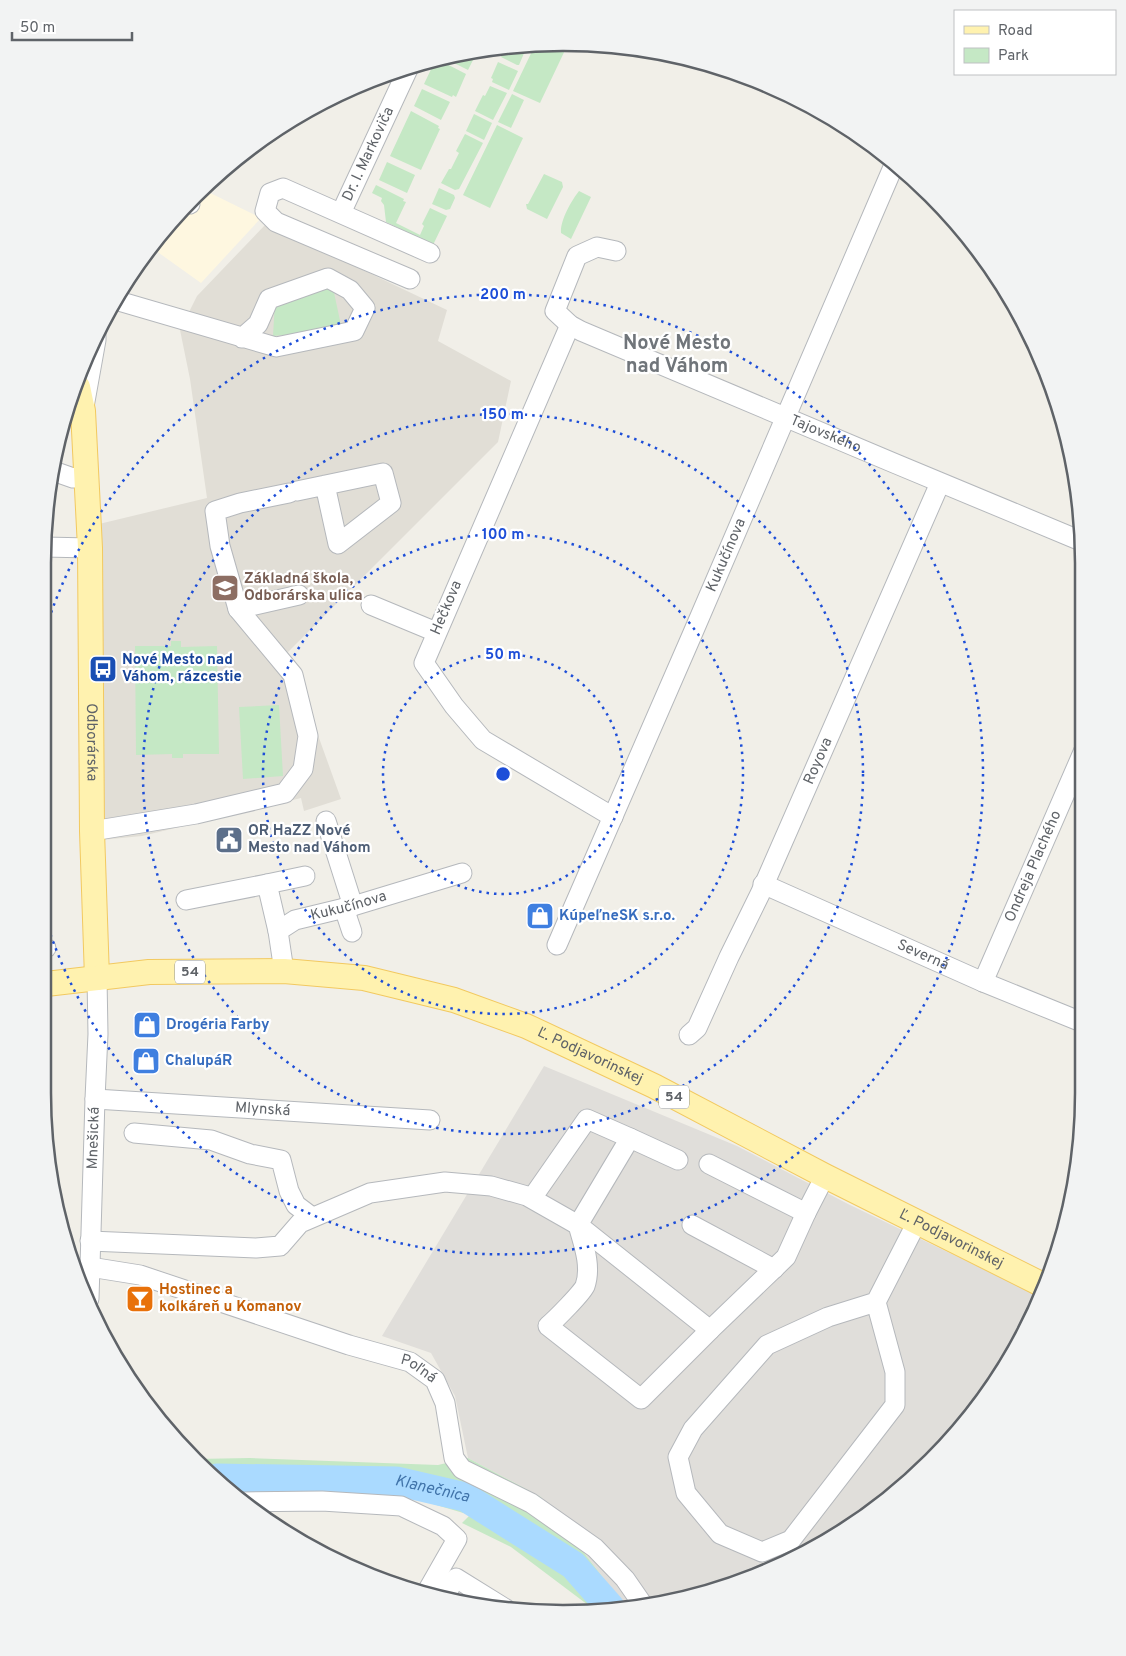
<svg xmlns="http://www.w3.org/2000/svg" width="1126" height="1656" font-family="Overpass,sans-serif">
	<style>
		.commercial { fill: #fef7e0 }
		.industrial { fill: #e0deda }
		.education { fill: #e1ded6 }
		.green { fill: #c5e8c5 }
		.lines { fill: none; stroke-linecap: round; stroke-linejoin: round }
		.river { stroke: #aadaff; stroke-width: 29 }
		.minor-casing { stroke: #b5b8bc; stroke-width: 21 }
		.major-casing { stroke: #f2c960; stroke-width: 26 }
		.minor { stroke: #fff; stroke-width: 19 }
		.major { stroke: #fff2af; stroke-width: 24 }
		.ring { fill: none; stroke: #1d4ed8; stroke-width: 2.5; stroke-dasharray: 2.5 5 }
		.labels { text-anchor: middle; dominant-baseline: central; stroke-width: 4.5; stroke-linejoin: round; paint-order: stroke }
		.shield { fill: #fff; stroke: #8f9295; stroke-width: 1 }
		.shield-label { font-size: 14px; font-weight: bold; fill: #5f6368 }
		.street-label { font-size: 15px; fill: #5f6368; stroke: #fff }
		.education-label { font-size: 15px; font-weight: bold; fill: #785e54; stroke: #fff; text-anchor: start }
		.transit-label { font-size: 15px; font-weight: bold; fill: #164399; stroke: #fff; text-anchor: start }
		.service-label { font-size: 15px; font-weight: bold; fill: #4e5e75; stroke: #fff; text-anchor: start }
		.shop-label { font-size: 15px; font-weight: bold; fill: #366cbe; stroke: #fff; text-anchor: start }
		.food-label { font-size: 15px; font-weight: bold; fill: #c56008; stroke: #fff; text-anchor: start }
		.water-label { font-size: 16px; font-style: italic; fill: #4174aa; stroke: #fff }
		.district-label { font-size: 20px; font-weight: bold; fill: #70757a; stroke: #fff }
		.rim { fill: none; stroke: #5f6368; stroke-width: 2.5 }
		.centre { fill: #1d4ed8; stroke: #fff; stroke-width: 2.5 }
		.ring-label { font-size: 15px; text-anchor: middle; font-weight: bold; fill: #1d4ed8; stroke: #fff; stroke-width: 4.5; stroke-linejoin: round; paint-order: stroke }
	</style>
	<rect width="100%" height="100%" fill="#f1efe8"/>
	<path class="commercial" d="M202,189L261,218L201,283L152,248L195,195Z"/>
	<path class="industrial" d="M544,1066L737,1146L848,1204L1039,1296L1030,1323L996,1382L931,1461L823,1544L731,1586L665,1603L625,1606L541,1497L468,1458L455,1396L431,1353L382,1336Z"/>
	<path class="education" d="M266,224L447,310L438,341L511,381L498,442L288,652L341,799L304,811L301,798L142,836L101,840L99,524L207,498L190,379L180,330L197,296Z"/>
	<path class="green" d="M561,43L567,46L540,103L513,91L535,45Z
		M520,47L525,51L519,65H517L501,57L505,48Z
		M472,52L475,56L468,70L444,58L461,53Z
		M439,60L466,74L456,97L453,95L452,97L424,84L435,61Z
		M498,62L518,71L509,90L492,82L493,79L491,78Z
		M490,86L507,93L493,120L475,111L483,95L485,96Z
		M422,89L450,102L441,120L414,106Z
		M512,94L524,100L511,128L498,122Z
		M411,111L439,126L438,128L440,129L421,170L390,156Z
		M474,114L492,123L484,140L466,131Z
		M497,125L523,138L490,208L463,195Z
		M465,134L483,143L459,189L455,190L441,183L449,169H451L459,153L456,151Z
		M387,162L415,175L407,193L379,180Z
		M544,174L562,182L563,187L547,219L527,209L526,204H528Z
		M376,185L404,199L403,201L406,202L396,223L420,235L424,226L422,224L430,208L447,216L433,245L386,222L384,205L381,201L382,198L372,193Z
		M439,188L454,195L455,198L450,209L446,210L432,204Z
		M579,191L591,197L571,239L561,233C560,221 571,201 579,191Z
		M332,283L342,330L273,336L275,302Z
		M171,641H181V647L217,646L219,754H183V758H172V754L136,755L135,646H171Z
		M279,705L283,776L243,779L239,707Z
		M250,1458L438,1465L468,1458L541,1497L625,1606L592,1608L511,1547L462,1523L470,1515L396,1493L279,1499L237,1498L196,1459Z"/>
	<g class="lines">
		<path class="river" id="s1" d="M217,1478L396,1481L465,1497L573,1565L610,1607"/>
		<defs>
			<g id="minor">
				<path d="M188,203L190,204"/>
				<path id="s2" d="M341,213L408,69"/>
				<path id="s3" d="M616,251L597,247L577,256L555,311L570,325L581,331C747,401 914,472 1081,541"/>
				<path d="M410,279L276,222L265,211L270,193L283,188L430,253"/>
				<path d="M115,300L276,347L354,331L365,308L350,290L328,278L269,299L258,324L242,338"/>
				<path d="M570,325L424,663L454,706L483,740L613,817"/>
				<path d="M84,407L96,340V334"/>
				<path d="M51,473L56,472L73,478L87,477"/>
				<path d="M297,491L383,473L391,503L338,544L325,485"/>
				<path d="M44,547L90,548"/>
				<path d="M371,605L436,632"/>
				<path d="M238,609L299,595"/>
				<path d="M326,821L353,906"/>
				<path d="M92,831L196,814L285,793L303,769L308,736L293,675L238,609L220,546L215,511L240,503L289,493"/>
				<path d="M267,884L305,876"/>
				<path id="s4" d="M763,884L983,982L1084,1023"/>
				<path d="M186,900L267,884L278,931"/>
				<path d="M344,908L352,932"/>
				<path id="s5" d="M557,945L692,635L894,165"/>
				<path d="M45,948H46"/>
				<path id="s6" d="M284,971L278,931L295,920L353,906L462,873"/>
				<path id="s7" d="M983,982L1084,750"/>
				<path id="s8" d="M689,1035L697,1028L729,957L760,894L940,483"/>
				<path id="s9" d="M95,1099L430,1120"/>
				<path d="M134,1133L211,1140L250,1154L281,1160L289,1191L296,1205L312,1217"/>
				<path d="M678,1160L630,1138L578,1225L710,1330L786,1257L806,1213"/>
				<path d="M709,1164L806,1213L825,1176"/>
				<path d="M532,1198L587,1119L630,1138"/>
				<path d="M692,1225L774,1269"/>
				<path d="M90,1241L256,1248L280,1246L300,1223L370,1193L445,1182L491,1186L527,1196L578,1225C583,1243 592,1266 585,1286C581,1294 556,1319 548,1326L641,1399L710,1330"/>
				<path id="s10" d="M90,1267L140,1275L349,1345L410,1362L435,1380L445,1403L454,1458L462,1469L531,1503L595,1548L625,1579L643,1605"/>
				<path id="s11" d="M89,1299L95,1099L98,1034L97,978"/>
				<path d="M876,1302L895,1372V1405L791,1540L762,1552L720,1534L686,1493L678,1457L693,1429L767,1345L828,1317L876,1302L917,1222"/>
				<path d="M242,1502L322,1501L401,1506L443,1526L457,1539L425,1595"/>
				<path d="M443,1598L456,1578L506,1609"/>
			</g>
			<g id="major">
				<path id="s12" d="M78,387L83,411L90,548L92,831L97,978"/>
				<path id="s13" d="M46,984L149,972L284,971L364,978L454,1000L526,1026L654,1086L825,1176L1043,1285"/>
			</g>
		</defs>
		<use href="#minor" class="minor-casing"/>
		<use href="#major" class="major-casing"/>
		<use href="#minor" class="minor"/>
		<use href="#major" class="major"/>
	</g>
	<g class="ring">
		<circle cx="503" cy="774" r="120"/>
		<circle cx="503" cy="774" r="240"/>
		<circle cx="503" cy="774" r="360"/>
		<path d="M44 634A480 480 0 1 1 45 918"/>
	</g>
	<defs>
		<symbol id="school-square" viewBox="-11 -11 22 22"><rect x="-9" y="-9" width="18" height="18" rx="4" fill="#8d6e63" stroke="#fff"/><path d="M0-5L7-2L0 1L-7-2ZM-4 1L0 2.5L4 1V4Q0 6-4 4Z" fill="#fff"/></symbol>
		<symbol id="bus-square" viewBox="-11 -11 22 22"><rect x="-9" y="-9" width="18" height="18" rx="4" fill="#1a4fb4" stroke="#fff"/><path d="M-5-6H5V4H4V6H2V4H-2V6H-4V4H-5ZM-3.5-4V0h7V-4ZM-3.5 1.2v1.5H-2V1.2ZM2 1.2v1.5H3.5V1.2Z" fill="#fff"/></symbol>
		<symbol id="civic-square" viewBox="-11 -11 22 22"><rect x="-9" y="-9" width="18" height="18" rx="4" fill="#5c6f8a" stroke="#fff"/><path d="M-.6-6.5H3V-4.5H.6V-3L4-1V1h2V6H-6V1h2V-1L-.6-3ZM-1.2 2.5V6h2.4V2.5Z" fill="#fff"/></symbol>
		<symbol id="shop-square" viewBox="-11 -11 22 22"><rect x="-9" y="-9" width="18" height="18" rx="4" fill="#3f7fe0" stroke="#fff"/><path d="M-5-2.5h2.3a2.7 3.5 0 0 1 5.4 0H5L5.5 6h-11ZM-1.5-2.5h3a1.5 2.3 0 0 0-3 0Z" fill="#fff"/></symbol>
		<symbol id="bar-square" viewBox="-11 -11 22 22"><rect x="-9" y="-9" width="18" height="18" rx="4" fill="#e8710a" stroke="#fff"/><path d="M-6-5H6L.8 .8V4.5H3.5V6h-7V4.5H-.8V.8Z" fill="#fff"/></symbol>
	</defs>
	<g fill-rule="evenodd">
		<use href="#school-square" x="209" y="572" width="32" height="32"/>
		<use href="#bus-square" x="87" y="653" width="32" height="32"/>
		<use href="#civic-square" x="213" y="824" width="32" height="32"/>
		<use href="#shop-square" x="524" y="900" width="32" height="32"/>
		<use href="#shop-square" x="131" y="1009" width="32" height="32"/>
		<use href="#shop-square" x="130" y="1045" width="32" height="32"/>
		<use href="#bar-square" x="124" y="1283" width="32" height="32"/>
	</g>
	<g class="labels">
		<g class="shield">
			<rect x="175" y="960.5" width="30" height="23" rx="4"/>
			<rect x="659" y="1085.5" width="30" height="23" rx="4"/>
		</g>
		<g class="shield-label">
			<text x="190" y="972">54</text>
			<text x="674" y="1097">54</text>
		</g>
		<g class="street-label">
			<text stroke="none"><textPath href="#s2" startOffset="65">Dr. I. Markoviča</textPath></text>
			<text stroke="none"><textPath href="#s3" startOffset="399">Tajovského</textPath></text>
			<text stroke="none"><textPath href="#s5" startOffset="425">Kukučínova</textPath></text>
			<text transform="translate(447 608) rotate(-67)">Hečkova</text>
			<text stroke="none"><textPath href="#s12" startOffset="356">Odborárska</textPath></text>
			<text stroke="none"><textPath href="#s8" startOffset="304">Royova</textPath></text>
			<text stroke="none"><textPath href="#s7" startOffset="126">Ondreja Plachého</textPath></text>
			<text stroke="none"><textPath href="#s6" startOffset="116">Kukučínova</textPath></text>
			<text stroke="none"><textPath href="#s4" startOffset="175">Severná</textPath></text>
			<text stroke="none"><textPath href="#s13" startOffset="559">Ľ. Podjavorinskej</textPath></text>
			<text stroke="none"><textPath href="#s9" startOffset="168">Mlynská</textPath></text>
			<text stroke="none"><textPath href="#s11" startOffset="161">Mnešická</textPath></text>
			<text stroke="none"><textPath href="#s13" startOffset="964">Ľ. Podjavorinskej</textPath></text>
			<text stroke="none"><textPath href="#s10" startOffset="345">Poľná</textPath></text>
		</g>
		<g class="education-label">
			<text x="244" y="579">Základná škola,<tspan x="244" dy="17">Odborárska ulica</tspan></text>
		</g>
		<g class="transit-label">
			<text x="122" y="660">Nové Mesto nad<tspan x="122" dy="17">Váhom, rázcestie</tspan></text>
		</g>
		<g class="service-label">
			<text x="248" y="831">OR HaZZ Nové<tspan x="248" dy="17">Mesto nad Váhom</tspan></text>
		</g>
		<g class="shop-label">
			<text x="559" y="916">KúpeľneSK s.r.o.</text>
			<text x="166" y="1025">Drogéria Farby</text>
			<text x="165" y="1061">ChalupáR</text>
		</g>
		<g class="food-label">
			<text x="159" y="1290">Hostinec a<tspan x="159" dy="17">kolkáreň u Komanov</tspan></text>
		</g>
		<g class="water-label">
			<text stroke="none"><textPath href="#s1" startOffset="216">Klanečnica</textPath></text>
		</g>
		<g class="district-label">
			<text x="677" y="344">Nové Mesto<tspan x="677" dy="23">nad Váhom</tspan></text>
		</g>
	</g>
	<path d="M0 0H1126V1656H0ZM563 51H563A512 512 0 0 1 1075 563V1093A512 512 0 0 1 563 1605H563A512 512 0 0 1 51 1093V563A512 512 0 0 1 563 51Z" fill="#f2f3f3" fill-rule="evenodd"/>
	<path class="rim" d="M563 51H563A512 512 0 0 1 1075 563V1093A512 512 0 0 1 563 1605H563A512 512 0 0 1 51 1093V563A512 512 0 0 1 563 51Z"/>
	<circle cx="503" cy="774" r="8" class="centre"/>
	<g class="ring-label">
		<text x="503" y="299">200 m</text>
		<text x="503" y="419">150 m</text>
		<text x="503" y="539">100 m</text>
		<text x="503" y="659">50 m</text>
	</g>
	<rect x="954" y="10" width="162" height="65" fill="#ffffff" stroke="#bfc1c3"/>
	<rect x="964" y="26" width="25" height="8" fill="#fff2af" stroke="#bfc1c3"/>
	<text x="998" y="35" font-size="15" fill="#5f6368">Road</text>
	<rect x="964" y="48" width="25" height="15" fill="#c5e8c5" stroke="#bfc1c3"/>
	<text x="998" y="60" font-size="15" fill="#5f6368">Park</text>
	<path d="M12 32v8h120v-8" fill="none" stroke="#5f6368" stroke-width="2.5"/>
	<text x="20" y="32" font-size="15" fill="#5f6368" stroke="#ffffff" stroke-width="4" paint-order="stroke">50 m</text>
</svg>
